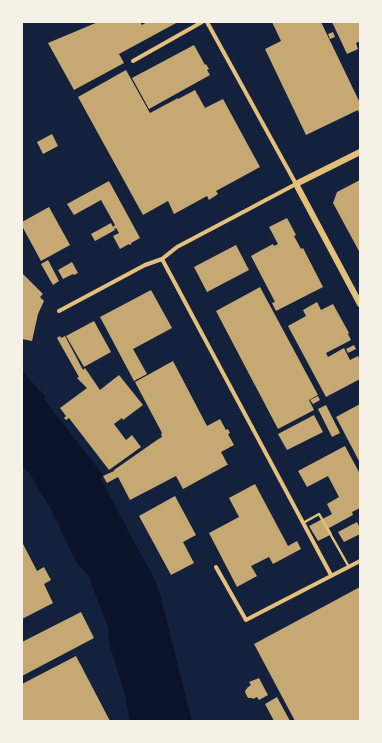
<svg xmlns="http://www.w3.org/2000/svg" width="382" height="743" font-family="'Sofia Sans Condensed',sans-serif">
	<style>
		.water { fill: #0b132b }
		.building { fill: #c6a872 }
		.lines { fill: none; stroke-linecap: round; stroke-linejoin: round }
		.service { stroke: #e5c07b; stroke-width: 2.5 }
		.minor { stroke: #e5c07b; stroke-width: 4 }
		.tertiary { stroke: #e5c07b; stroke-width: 6 }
	</style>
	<rect width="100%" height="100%" fill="#14213d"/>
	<path class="water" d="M22,371L45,396L44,399L104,476L100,478L155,580L161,597L192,721H130L125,695L109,643L108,627L88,575L76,562L52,511L29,473L22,465Z"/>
	<path class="building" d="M98,22H140L142,25L147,22H178L119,54L124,63L74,90L48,43Z
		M272,22H321L360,103V116L358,110L306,135L265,49L281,41Z
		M332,22H360V41L356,43L358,49L347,54Z
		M333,32L335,37L330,39L328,34Z
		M194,45L205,65L206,64L209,69L207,70L210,75L149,109L132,78Z
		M126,70L150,113L178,98V99L195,90L205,108L223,99L260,167L216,191L218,194L209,200L207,196L174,214L168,201L143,215L78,97Z
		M52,134L58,146L43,154L37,142Z
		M360,180V253L333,203L337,192Z
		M109,181L140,238L131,243L132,244L129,245V244L120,249L113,236L119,233L116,228L114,229L115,230L95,241L91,234L111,223L113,227L115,225L101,200L74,215L67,204Z
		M49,207L70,245L41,261L22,226V222Z
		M287,218L296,235L294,236L301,249L303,248L323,287L276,311L272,303L275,302L251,256L273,244L274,246L278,244L269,227Z
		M236,245L249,270L207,292L194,267Z
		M48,260L59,281L53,285L41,264Z
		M72,262L78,273L74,275L73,274L63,279L58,270Z
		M22,273L43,294L40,297L44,301L38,314L32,341L22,339Z
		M260,287L318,395L309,400L314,410L278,429L216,311Z
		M151,290L172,328L133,349L147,374L134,381L100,317Z
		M317,302L321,310L333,304L349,333L348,334L351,340L326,353L328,357L344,348L350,360L358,356L360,360V379L326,397L288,326L306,316L303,310Z
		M94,321L111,352L84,367L66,336Z
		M60,336L61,338L65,336L83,370L85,368L100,390L119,375L143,405L123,420L122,418L114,424L126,440L132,435L141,447L109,470L69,418L66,420L64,418L66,416L60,408L87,388L77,378L79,377L57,338Z
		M354,345L356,349L348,353L346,349Z
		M173,361L207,426L220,419L226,430L228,429L230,433L228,434L234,445L221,452L228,465H227L183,489L176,476L130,500L118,477L107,483L103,476L114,471V470L157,440L162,437L161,434L162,433L135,382Z
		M318,396L320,400L313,404L310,400Z
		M360,404V463L336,417Z
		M326,405L340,433L332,437L318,409Z
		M314,415L323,432L287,450L278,434Z
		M345,446L360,474V508L352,512L353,515L329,528L332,534L318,541L309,526L332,514L327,504L339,497L328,476L307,487L298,471Z
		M255,484L288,546L297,541L301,549L273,564L269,557L251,566L257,576L237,587L209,533L239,517L229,498Z
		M175,496L196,535L183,542L194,563L171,575L139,516Z
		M357,522L360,528V534L344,542L338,532Z
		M22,542L37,571L44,567L51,580L44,584L53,603L22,619Z
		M360,587V721H295L254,644Z
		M81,612L94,638L22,676V642Z
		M76,656L110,721H22V684Z
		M259,678L268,695L259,700L257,697L253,699L252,698H248L245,692L246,689H247V688L251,685L249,682Z
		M277,697L290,721H274L265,704Z"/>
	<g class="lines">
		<path class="service" d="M303,523L319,514L349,567"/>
		<path class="minor" d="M133,61L202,22
			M162,259L331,575
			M59,311L145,265L162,259L177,247L296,184L207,22
			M216,567L246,620L360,561"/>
		<path class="tertiary" d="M360,152L296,184L360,304"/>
	</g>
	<rect width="382" height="743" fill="none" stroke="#f6f1e7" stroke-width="46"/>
</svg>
